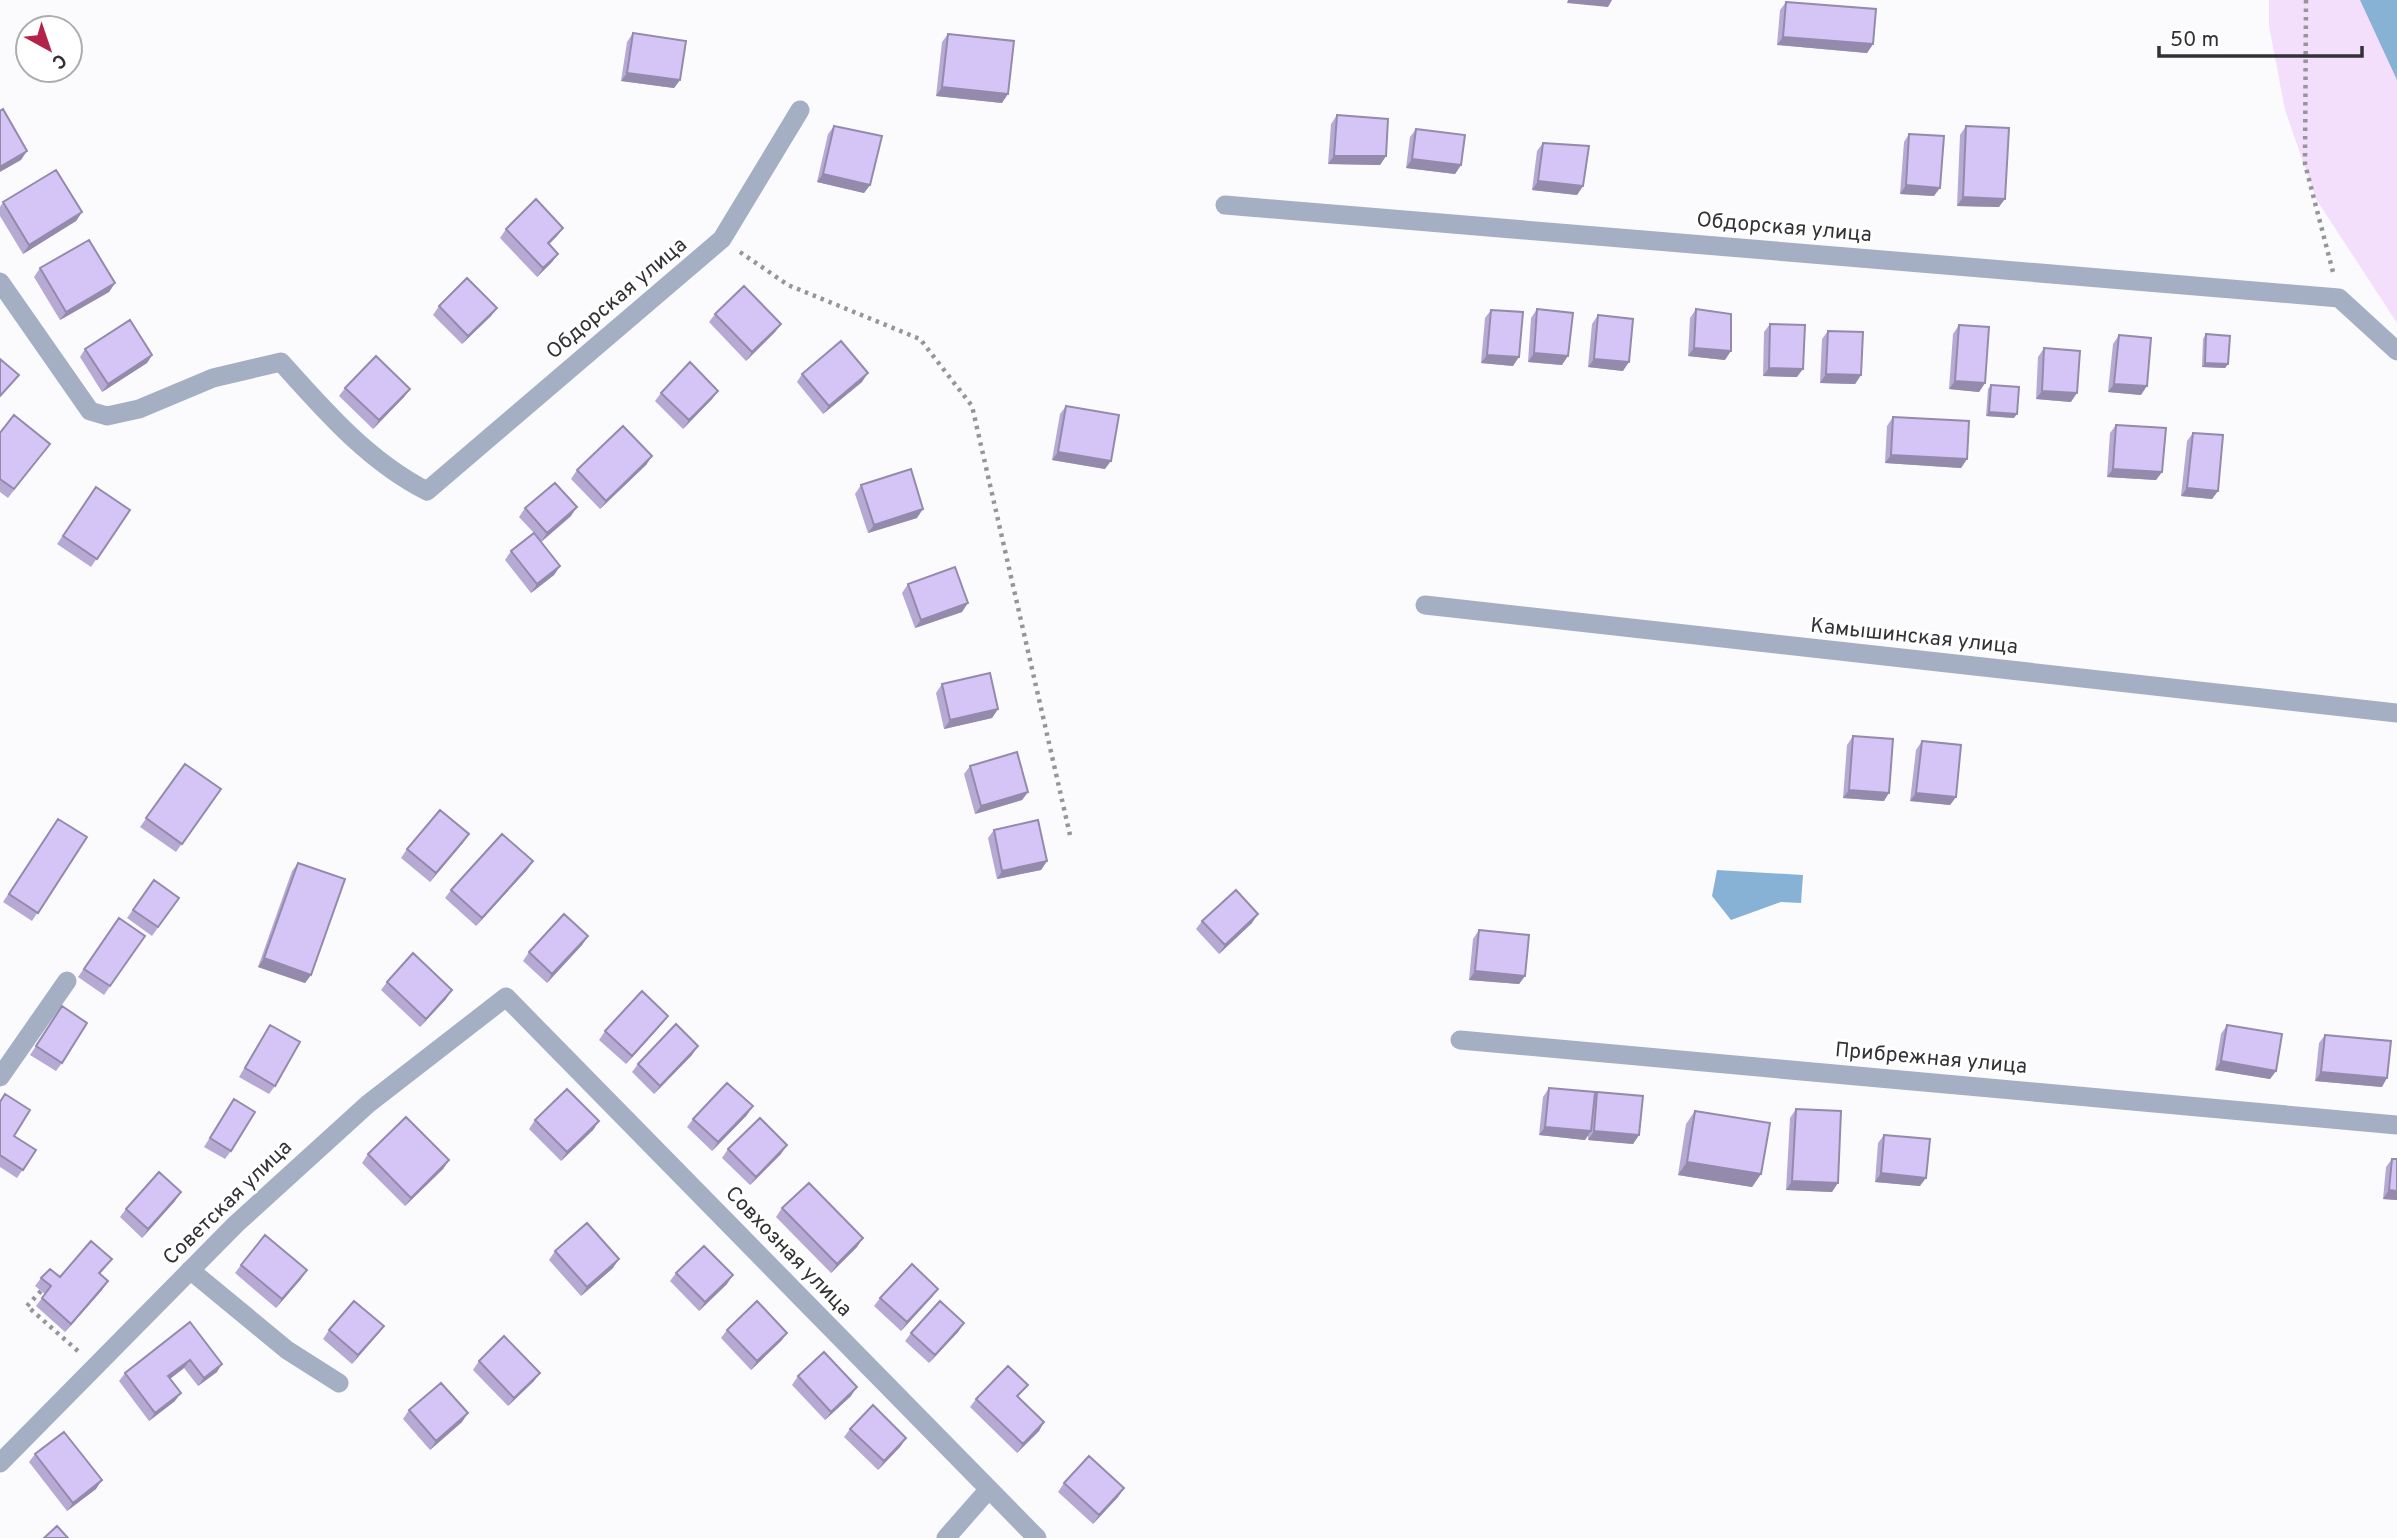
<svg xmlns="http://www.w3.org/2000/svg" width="2397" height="1538" font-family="Overpass,sans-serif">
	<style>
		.green { fill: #f3defc }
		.water { fill: #87b2d5 }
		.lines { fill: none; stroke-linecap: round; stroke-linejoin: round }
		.path { stroke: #969699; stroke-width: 4.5; stroke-dasharray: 3.5 5; stroke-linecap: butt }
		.minor { stroke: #a4afc3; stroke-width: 19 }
		.wall { fill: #b6a9d4 }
		.shaded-wall { fill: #948aac }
		.building { fill: #d4c5f6; stroke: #948aac; stroke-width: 2 }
		.labels { text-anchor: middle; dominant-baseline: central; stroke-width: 6; stroke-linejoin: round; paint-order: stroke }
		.street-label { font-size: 21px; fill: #323235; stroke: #fff }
	</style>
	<rect width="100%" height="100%" fill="#fbfbfe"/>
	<path class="green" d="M2269,0H2397V323L2316,199L2285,110L2269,26Z"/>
	<path class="water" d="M2360,0H2397V80Z
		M1717,870L1803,875L1801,903L1781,902L1731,920L1712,896Z"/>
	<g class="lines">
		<path class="path" d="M2306,0L2305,164L2334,276
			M740,252L788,285L920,339L972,406L1070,835
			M41,1291L27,1306L79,1352"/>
		<path class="minor" d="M1225,205L2339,298L2397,351
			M0,282L90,411L107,416L139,409L213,378L281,362C324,410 368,461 427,491L722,239L800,110
			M1425,605L2397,713
			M1460,1040L2397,1125
			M0,1077L67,981
			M190,1270L287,1350L339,1383
			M0,1463L236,1224L368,1104L506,997L1037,1538
			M946,1538L989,1489"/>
	</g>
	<path class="wall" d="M1786,2L1873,44L1867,53L1777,45L1780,10Z
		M633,33L680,80L674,88L621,81L627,42Z
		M948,34L1002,103L936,96L942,42Z
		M1337,115L1386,156L1380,165L1328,164L1331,124Z
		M834,126L870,185L864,193L817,182L828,134Z
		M1966,126L1999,207L1957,206L1960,135Z
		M1416,129L1461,165L1455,174L1406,168L1410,137Z
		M1909,134L1934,196L1900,194L1904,142Z
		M1543,143L1583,186L1577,195L1532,190L1537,151Z
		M3,202L82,212L76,221L23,254L0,216V207Z
		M563,228L557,236L549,244L558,254L552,262L537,277L500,238L506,229Z
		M40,268L115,283L109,292L60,320L34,277Z
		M439,306L497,308L491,316L462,344L433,315Z
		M1537,309L1562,365L1528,362L1531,318Z
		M1696,309L1725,360L1688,356L1690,318Z
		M1491,310L1513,366L1481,363L1485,318Z
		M715,314L781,324L775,332L746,361L709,322Z
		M1598,315L1623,371L1588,367L1592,324Z
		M1770,324L1797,377L1763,376L1764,332Z
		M1959,325L1985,383L1979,392L1949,389L1953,334Z
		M1828,331L1861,375L1855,384L1820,383L1822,339Z
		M2206,334L2228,364L2225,368L2202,367L2203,339Z
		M2119,335L2141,395L2108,392L2113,344Z
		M2044,348L2071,402L2036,399L2038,357Z
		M85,349L152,355L147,363L102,392L80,357Z
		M802,374L862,382L823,414L797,382Z
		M1991,385L2014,418L1986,416L1988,389Z
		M345,388L410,389L404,397L373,429L339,396Z
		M718,391L712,399L683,429L655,401L661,393Z
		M1066,406L1105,469L1052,460L1060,414Z
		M1893,417L1967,459L1961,468L1885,463L1887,426Z
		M2116,425L2162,472L2156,480L2107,477L2110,433Z
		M0,433L50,444L8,498L0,492Z
		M2193,433L2218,491L2212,499L2181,496L2187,441Z
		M652,456L646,465L600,509L571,479L577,470Z
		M861,485L917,518L868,533L855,494Z
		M96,487L130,510L91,567L57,544Z
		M525,508L571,516L541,542L560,566L554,575L531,593L505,560L511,551L534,533L519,517Z
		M908,584L962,612L915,628L902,593Z
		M942,684L998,709L992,718L944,729L936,693Z
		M1853,736L1884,801L1843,798L1847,745Z
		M1922,741L1956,797L1950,805L1910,801L1916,750Z
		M185,764L221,789L176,852L140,827Z
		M970,766L1028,792L1022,800L975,814L964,774Z
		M58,819L87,837L32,921L3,902Z
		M994,830L1047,861L1041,870L997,879L988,838Z
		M469,834L430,882L401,858L407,849Z
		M533,861L527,870L476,926L445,898L451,890Z
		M298,863L311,975L305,983L258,967L292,871Z
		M154,880L179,898L152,936L127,918Z
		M119,918L145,936L104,995L78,977Z
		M1202,921L1252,923L1219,954L1196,929Z
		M1479,930L1525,976L1519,984L1469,980L1473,939Z
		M588,936L582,945L547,983L523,961L529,952Z
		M387,982L446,999L420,1027L381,990Z
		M62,1006V1063L56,1071L30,1055Z
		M668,1016L662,1024L626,1064L599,1040L605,1031Z
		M270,1025L275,1086L269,1094L239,1077Z
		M2227,1025L2276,1071L2270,1079L2215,1070L2221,1034Z
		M2325,1035L2382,1087L2315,1081L2319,1043Z
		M692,1055L654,1094L632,1072L638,1064Z
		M1549,1088L1595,1096L1597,1092L1639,1135L1633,1144L1588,1140V1135L1585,1140L1539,1135L1543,1097Z
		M234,1099L231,1151L225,1159L204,1147Z
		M0,1101L14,1136L36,1150L17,1178L0,1167Z
		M1796,1109L1832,1192L1786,1190L1790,1118Z
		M1695,1111L1761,1174L1752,1187L1678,1175L1686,1124Z
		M747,1115L712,1151L687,1127L693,1119Z
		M535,1120L599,1121L593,1130L561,1161L529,1129Z
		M1884,1135L1920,1186L1875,1182L1878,1143Z
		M728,1149L781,1154L750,1185L722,1158Z
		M368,1154L449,1160L443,1169L405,1206L362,1163Z
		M2392,1159L2397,1200L2383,1199L2386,1167Z
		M175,1201L142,1238L120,1217L126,1209Z
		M782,1208L857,1247L831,1273L776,1217Z
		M555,1251L613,1268L581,1296L549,1260Z
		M241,1265L301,1279L276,1308L235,1273Z
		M106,1267L100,1274L102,1290L65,1332L36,1306L45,1294L35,1286L41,1278L60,1277Z
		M676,1273L727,1284L699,1311L670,1281Z
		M938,1289L932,1297L901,1331L874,1306L880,1298Z
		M190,1322L217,1372L198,1386L184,1368L170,1379L175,1401L149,1421L119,1381L125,1373Z
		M964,1323L958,1332L929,1363L905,1341L911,1333Z
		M384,1326L352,1364L323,1339L329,1330Z
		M727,1330L787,1333L781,1341L751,1370L721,1338Z
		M479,1361L534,1381L508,1406L473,1370Z
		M798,1376L851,1396L825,1420L792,1385Z
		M1028,1385L1018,1397L1044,1422L1039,1431L1017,1453L970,1407L976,1399Z
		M409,1410L462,1422L430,1450L403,1419Z
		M850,1429L906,1438L900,1447L878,1470L844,1437Z
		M35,1454L96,1489L67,1511L29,1462Z
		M1064,1483L1124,1488L1118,1497L1093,1524L1058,1492Z"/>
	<path class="shaded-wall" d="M1568,0H1612L1608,7L1567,3Z
		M1783,37L1873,44L1867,53L1777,45Z
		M627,73L680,80L674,88L621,81Z
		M942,87L1008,94L1002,103L936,96Z
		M27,151L21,160L0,172V167Z
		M1334,156H1386L1380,165L1328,164Z
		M1412,159L1461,165L1455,174L1406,168Z
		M823,174L870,185L864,193L817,182Z
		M1538,181L1583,186L1577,195L1532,190Z
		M1906,185L1940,188L1934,196L1900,194Z
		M1963,197L2005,199L1999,207L1957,206Z
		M82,212L76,221L23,254L29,245Z
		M563,228L557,236L542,251L548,243Z
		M558,254L552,262L537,277L543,268Z
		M115,283L109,292L60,320L66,312Z
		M497,308L491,316L462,344L468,336Z
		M781,324L775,332L746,361L752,352Z
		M1694,348L1731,351L1725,360L1688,356Z
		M1534,353L1568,356L1562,365L1528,362Z
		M152,355L147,363L102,392L108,384Z
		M1487,355L1519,357L1513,366L1481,363Z
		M1594,359L1629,362L1623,371L1588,367Z
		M2205,363L2228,364L2225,368L2202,367Z
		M1769,368L1803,369L1797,377L1763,376Z
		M868,373L862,382L823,414L829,406Z
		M1826,374L1861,375L1855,384L1820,383Z
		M1955,381L1985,383L1979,392L1949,389Z
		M2114,384L2147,386L2141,395L2108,392Z
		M410,389L404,397L373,429L379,420Z
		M718,391L712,399L683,429L689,420Z
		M2042,391L2077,393L2071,402L2036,399Z
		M1989,412L2017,414L2014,418L1986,416Z
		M1058,452L1111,461L1105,469L1052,460Z
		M1891,455L1967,459L1961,468L1885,463Z
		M652,456L646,465L600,509L606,501Z
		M2113,469L2162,472L2156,480L2107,477Z
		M2187,488L2218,491L2212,499L2181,496Z
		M577,507L571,516L541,542L547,533Z
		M923,509L917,518L868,533L874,525Z
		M560,566L554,575L531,593L537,584Z
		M968,603L962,612L915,628L921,620Z
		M998,709L992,718L944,729L950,720Z
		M1849,790L1889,793L1884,801L1843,798Z
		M1028,792L1022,800L975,814L981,806Z
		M1916,793L1956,797L1950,805L1910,801Z
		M469,834L463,843L430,882L436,873Z
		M533,861L527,870L476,926L482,918Z
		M1047,861L1041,870L997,879L1002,871Z
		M1258,914L1252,923L1219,954L1225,945Z
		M588,936L582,945L547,983L552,974Z
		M264,958L311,975L305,983L258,967Z
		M1475,971L1525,976L1519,984L1469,980Z
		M452,990L446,999L420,1027L426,1019Z
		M668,1016L662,1024L626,1064L632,1056Z
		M698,1046L692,1055L654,1094L660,1086Z
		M2221,1061L2276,1071L2270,1079L2215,1070Z
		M2321,1072L2387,1078L2382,1087L2315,1081Z
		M753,1106L747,1115L712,1151L718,1142Z
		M599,1121L593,1130L561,1161L567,1152Z
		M1545,1127L1591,1131L1585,1140L1539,1135Z
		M1594,1131L1639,1135L1633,1144L1588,1140Z
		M787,1145L781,1154L750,1185L756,1177Z
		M449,1160L443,1169L405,1206L411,1198Z
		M1687,1162L1761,1174L1752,1187L1678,1175Z
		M1881,1173L1926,1178L1920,1186L1875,1182Z
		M1792,1181L1838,1183L1832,1192L1786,1190Z
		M2389,1190L2397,1191V1200L2383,1199Z
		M181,1192L175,1201L142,1238L148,1229Z
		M863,1238L857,1247L831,1273L837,1264Z
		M619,1259L613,1268L581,1296L587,1287Z
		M307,1270L301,1279L276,1308L282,1299Z
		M733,1275L727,1284L699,1311L705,1302Z
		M108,1281L102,1290L65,1332L71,1324Z
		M938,1289L932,1297L901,1331L907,1322Z
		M964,1323L958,1332L929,1363L935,1355Z
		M384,1326L378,1334L352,1364L358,1355Z
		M787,1333L781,1341L751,1370L757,1361Z
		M190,1360L184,1368L162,1385L168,1376Z
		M222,1364L217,1372L198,1386L204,1378Z
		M540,1373L534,1381L508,1406L514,1398Z
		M857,1387L851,1396L825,1420L831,1412Z
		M181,1393L175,1401L149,1421L155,1413Z
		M468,1413L462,1422L430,1450L436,1441Z
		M1044,1422L1039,1431L1017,1453L1023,1444Z
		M906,1438L900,1447L878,1470L884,1461Z
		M102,1480L96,1489L67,1511L73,1503Z
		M1124,1488L1118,1497L1093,1524L1099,1515Z"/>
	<path class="building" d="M1786,2L1876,9L1873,44L1783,37Z
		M633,33L686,41L680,80L627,73Z
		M948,34L1014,41L1008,94L942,87Z
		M3,109L27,151L0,167V111Z
		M1337,115L1388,119L1386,156H1334Z
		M834,126L882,136L870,185L823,174Z
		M1966,126L2009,128L2005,199L1963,197Z
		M1416,129L1465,135L1461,165L1412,159Z
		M1909,134L1944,136L1940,188L1906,185Z
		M1543,143L1589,146L1583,186L1538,181Z
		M56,170L82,212L29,245L3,202Z
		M536,199L563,228L548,243L558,254L543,268L506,229Z
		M89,240L115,283L66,312L40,268Z
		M467,278L497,308L468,336L439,306Z
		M744,286L781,324L752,352L715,314Z
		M1537,309L1573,313L1568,356L1534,353Z
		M1696,309L1731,314V351L1694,348Z
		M1491,310L1523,312L1519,357L1487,355Z
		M1598,315L1633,319L1629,362L1594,359Z
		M130,320L152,355L108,384L85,349Z
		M1770,324L1805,325L1803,369L1769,368Z
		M1959,325L1989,327L1985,383L1955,381Z
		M1828,331L1863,332L1861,375L1826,374Z
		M2206,334L2230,336L2228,364L2205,363Z
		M2119,335L2151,338L2147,386L2114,384Z
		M841,341L868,373L829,406L802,374Z
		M2044,348L2080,351L2077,393L2042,391Z
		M376,356L410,389L379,420L345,388Z
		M0,359L19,375L0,396Z
		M690,362L718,391L689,420L661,393Z
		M1991,385L2019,387L2017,414L1989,412Z
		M1066,406L1119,415L1111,461L1058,452Z
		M14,415L50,444L14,489L0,479V433Z
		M1893,417L1969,421L1967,459L1891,455Z
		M2116,425L2166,428L2162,472L2113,469Z
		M623,426L652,456L606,501L577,470Z
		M2193,433L2223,435L2218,491L2187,488Z
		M911,469L923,509L874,525L861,485Z
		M555,483L577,507L547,533L525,508Z
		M96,487L130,510L97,559L63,536Z
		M534,533L560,566L537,584L511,551Z
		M955,567L968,603L921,620L908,584Z
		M990,673L998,709L950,720L942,684Z
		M1853,736L1893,739L1889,793L1849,790Z
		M1922,741L1961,745L1956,797L1916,793Z
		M1017,752L1028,792L981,806L970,766Z
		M185,764L221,789L182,844L146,818Z
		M440,810L469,834L436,873L407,849Z
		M58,819L87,837L38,913L9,894Z
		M1038,820L1047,861L1002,871L994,830Z
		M502,834L533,861L482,918L451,890Z
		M298,863L345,879L311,975L264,958Z
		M154,880L179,898L158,927L133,910Z
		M1236,890L1258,914L1225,945L1202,921Z
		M564,914L588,936L552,974L529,952Z
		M119,918L145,936L110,986L84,969Z
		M1479,930L1529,935L1525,976L1475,971Z
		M413,953L452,990L426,1019L387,982Z
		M642,991L668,1016L632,1056L605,1031Z
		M62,1006L87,1023L62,1063L36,1046Z
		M676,1024L698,1046L660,1086L638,1064Z
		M270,1025L300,1042L275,1086L245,1068Z
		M2227,1025L2282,1034L2276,1071L2221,1061Z
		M2325,1035L2391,1041L2387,1078L2321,1072Z
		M727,1083L753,1106L718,1142L693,1119Z
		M1549,1088L1595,1092L1591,1131L1545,1127Z
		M567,1089L599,1121L567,1152L535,1120Z
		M1597,1092L1643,1096L1639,1135L1594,1131Z
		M5,1094L30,1110L14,1136L36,1150L23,1170L0,1155V1102Z
		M234,1099L255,1112L231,1151L210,1138Z
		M1796,1109L1841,1111L1838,1183L1792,1181Z
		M1695,1111L1770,1123L1761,1174L1687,1162Z
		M406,1117L449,1160L411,1198L368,1154Z
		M760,1118L787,1145L756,1177L728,1149Z
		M1884,1135L1930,1139L1926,1178L1881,1173Z
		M2392,1159H2397V1191L2389,1190Z
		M159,1172L181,1192L148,1229L126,1209Z
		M809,1183L863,1238L837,1264L782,1208Z
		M587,1223L619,1259L587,1287L555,1251Z
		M265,1235L307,1270L282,1299L241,1265Z
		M91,1241L112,1259L99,1273L108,1281L71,1324L42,1298L51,1286L41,1278L50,1269L60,1277Z
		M704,1246L733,1275L705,1302L676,1273Z
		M912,1264L938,1289L907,1322L880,1298Z
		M354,1301L384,1326L358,1355L329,1330Z
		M757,1301L787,1333L757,1361L727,1330Z
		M940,1301L964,1323L935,1355L911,1333Z
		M190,1322L222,1364L204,1378L190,1360L168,1376L181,1393L155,1413L125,1373Z
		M504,1336L540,1373L514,1398L479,1361Z
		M824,1352L857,1387L831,1412L798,1376Z
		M1008,1366L1028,1385L1017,1396L1044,1422L1023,1444L976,1399Z
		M441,1383L468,1413L436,1441L409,1410Z
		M873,1405L906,1438L884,1461L850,1429Z
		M64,1432L102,1480L73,1503L35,1454Z
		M1089,1456L1124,1488L1099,1515L1064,1483Z
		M57,1526L68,1538H44Z"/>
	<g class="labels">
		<g class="street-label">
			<text transform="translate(1784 228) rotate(5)">Обдорская улица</text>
			<text transform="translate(617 299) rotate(-40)">Обдорская улица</text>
			<text transform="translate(1914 637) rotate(6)">Камышинская улица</text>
			<text transform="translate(1931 1059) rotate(5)">Прибрежная улица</text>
			<text transform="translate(228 1203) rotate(-44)">Советская улица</text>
			<text transform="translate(788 1252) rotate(46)">Совхозная улица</text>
		</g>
	</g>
	<g transform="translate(49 49) rotate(140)"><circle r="33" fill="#ffffff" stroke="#adadae" stroke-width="2"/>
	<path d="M0-5L12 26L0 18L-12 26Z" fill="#b42249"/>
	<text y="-10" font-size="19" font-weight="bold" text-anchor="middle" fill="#323235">С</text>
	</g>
	<path d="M2159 46v10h203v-10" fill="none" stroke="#323235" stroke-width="3.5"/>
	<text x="2170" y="46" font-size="21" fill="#323235" stroke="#ffffff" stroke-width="5" paint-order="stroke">50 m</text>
</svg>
